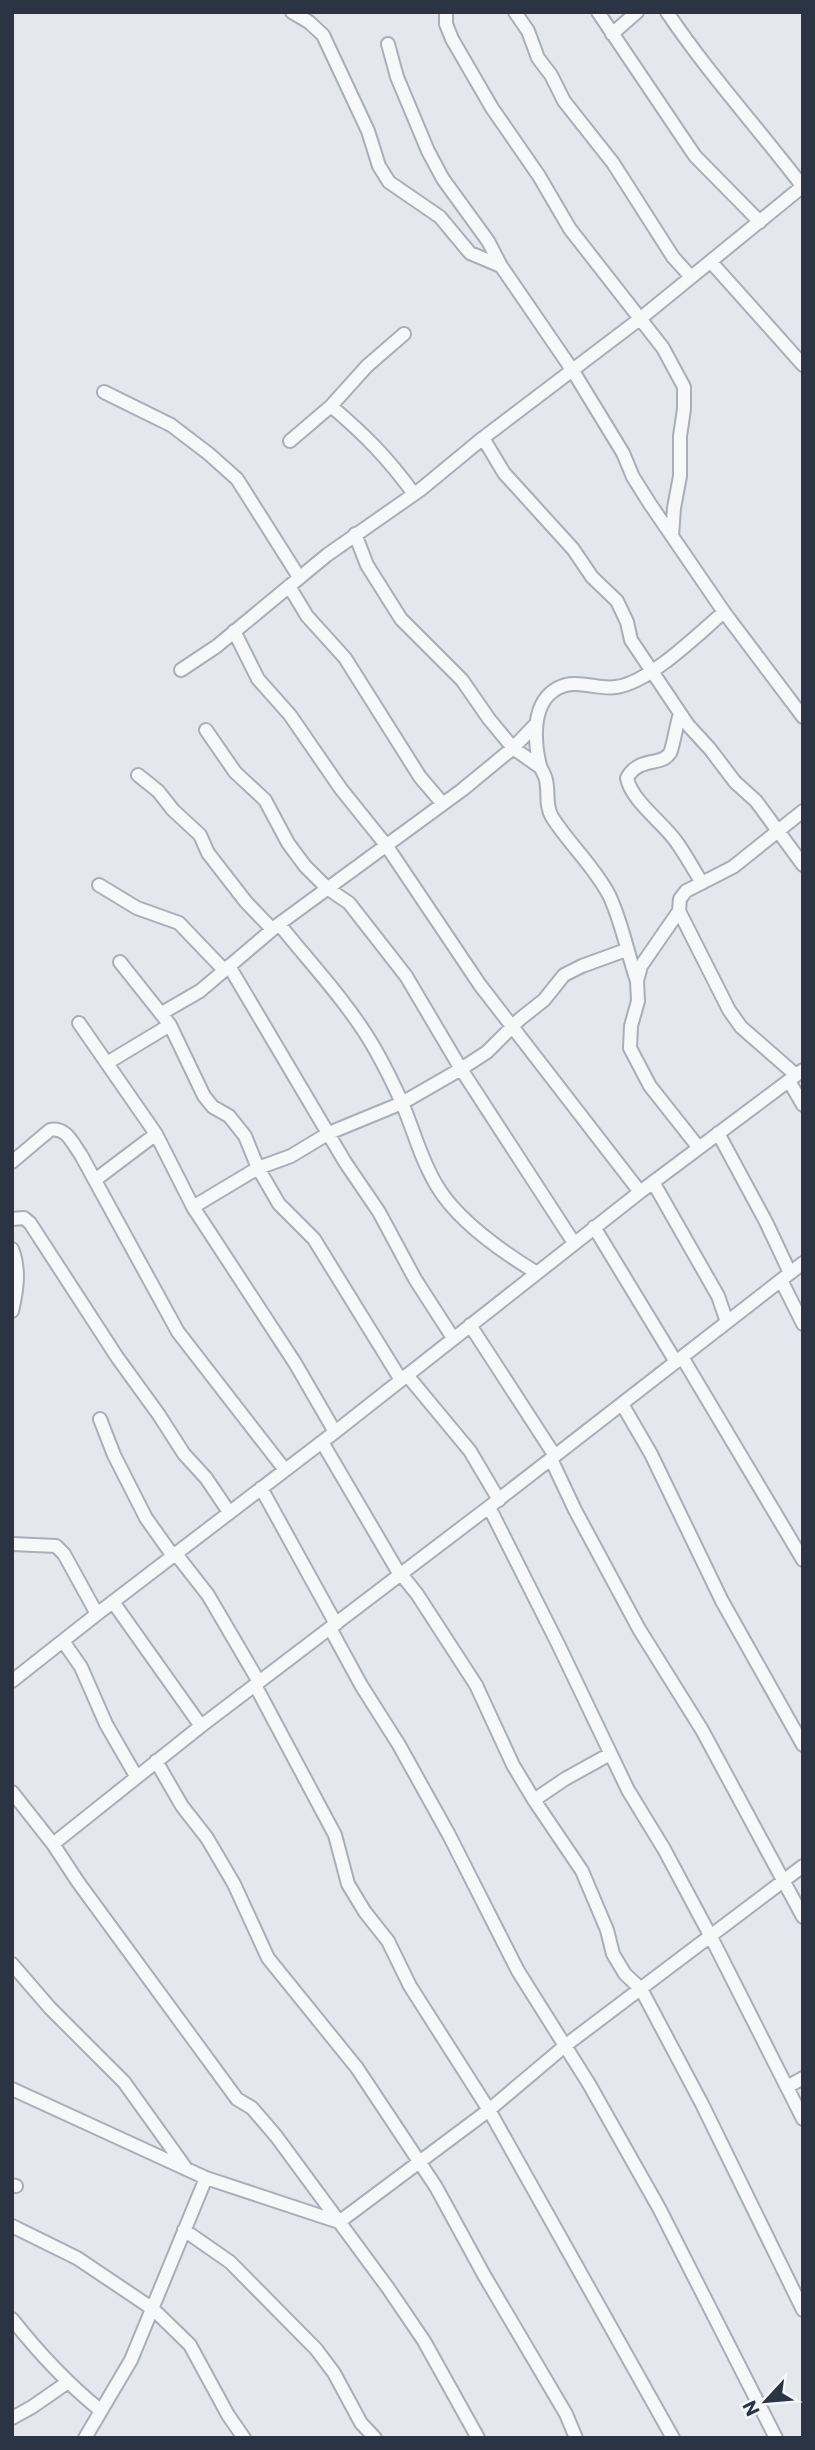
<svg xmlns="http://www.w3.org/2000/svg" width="815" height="2450" font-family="Commissioner,sans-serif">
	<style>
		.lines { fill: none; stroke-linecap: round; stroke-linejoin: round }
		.minor-casing { stroke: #a9aeb7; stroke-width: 16 }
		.minor { stroke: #f7f8fa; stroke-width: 12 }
	</style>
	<rect width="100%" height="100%" fill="#e4e7ec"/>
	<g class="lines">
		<defs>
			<path id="minor" d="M292,12L309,22L323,35L368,131L379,166L389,182L440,217L470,253L501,266
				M446,12V24L452,39L492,108L539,176L570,229L663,348L684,387V409L680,436V476L674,508L672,536
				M515,12L528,31L538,58L551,75L564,101L613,163L673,257L691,277
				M598,12L695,156L760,222
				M667,12C708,73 758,128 803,187
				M612,34L637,12
				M388,44L397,77L428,151L443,179L488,241L501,266L573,371L623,453L633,477L650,504L724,612L803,717
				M711,262L803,365
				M104,392L171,425L209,454L237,479L299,577
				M331,406C365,435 387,457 414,494
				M483,438L504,473L573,549L592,577L617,601L627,622L631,640L688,725L710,749L735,782L756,801L803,865
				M290,441L331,406L367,366L404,334
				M355,534L367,565L401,619L462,680L489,719L513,748L540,767
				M289,586L307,616L345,658L420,777L443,804
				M234,631L258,679L290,715L341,789L386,845L480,985L640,1192
				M181,670L217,646L327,555L420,490L483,438L641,318L803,186
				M680,714C677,721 673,748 670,753C661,767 639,756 627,778C631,800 662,822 675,840C685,853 693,869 702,883
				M206,730L235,772L265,800L288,843L305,866L327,888L349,903L406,976L461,1069L574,1243
				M138,775L158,791L173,810L200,835L208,853L246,902L272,929
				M99,885L137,908L179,923L224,970
				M679,911L729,1010L741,1027L796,1075
				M279,924C311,964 351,1006 376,1051C385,1067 394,1085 402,1103C414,1131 421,1160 437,1186C457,1220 504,1253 537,1273
				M120,962L170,1025L204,1096L213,1107L229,1116L245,1136L258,1168L279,1204L314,1239L401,1380
				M229,966L345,1162L379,1212L415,1279L453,1338
				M637,981C627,952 622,922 609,895C594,866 569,844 552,817C545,805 549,793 546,780C545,775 542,771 540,766C534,741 531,702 558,688C576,678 597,690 616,687C649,683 698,634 724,612
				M162,1013L200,991L279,924L462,790L513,748L535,725
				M79,1023L156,1134L193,1207L295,1363L335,1432
				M107,1063L170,1025
				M789,1081L803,1105
				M718,1133L766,1222L790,1273
				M699,1148L650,1086L630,1048L631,1026L638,1001L637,981L641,966L679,911L680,899L686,891L733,867L803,811
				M12,1162L50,1130C66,1126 73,1144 81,1155L178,1332L285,1470
				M95,1180L156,1134
				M653,1182L718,1296L727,1322
				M193,1207L258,1168L291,1156L329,1133L402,1103L461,1069L487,1052L520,1019L544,1000L564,975L582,966L626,950
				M12,1219L24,1218L30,1223L117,1357L159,1415L184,1454L206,1478L229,1512
				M594,1227L676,1362
				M12,1249C20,1269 17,1290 12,1311
				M781,1280L803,1324
				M470,1325L555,1456
				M682,1357L803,1560
				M407,1375L470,1451L499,1500
				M622,1404L651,1454L722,1601L803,1745
				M100,1419L114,1455L146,1518L173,1556
				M322,1442L400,1575
				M551,1459L575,1510L639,1629L702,1730L803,1917
				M261,1488L336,1624
				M489,1507L558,1644L628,1790L664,1849L711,1937L803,2119
				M12,1544L56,1546L64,1554L97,1614
				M176,1554L208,1595L259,1682
				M401,1574L417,1594L476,1685L513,1765L534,1800L582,1871L607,1930L613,1954L625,1974L641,1989L702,2104L803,2310
				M113,1602L201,1726
				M330,1628L361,1685L399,1745L449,1835L518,1971L589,2084L659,2208L776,2438
				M63,1641L81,1667L106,1724L136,1776
				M12,1681L97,1614L335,1432L640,1192L803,1070
				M255,1685L335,1835L348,1884L365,1912L388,1941L410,1986L489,2110L673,2438
				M156,1761L182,1806L207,1838L234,1884L268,1958L357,2068L436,2187L484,2275L566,2414L576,2438
				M12,1792L53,1844L78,1882L237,2099L252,2108L276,2136L388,2288L424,2341L478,2438
				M534,1800L565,1779L610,1754
				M53,1844L201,1726L489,1507L803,1263
				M12,1964L50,2008L124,2082L185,2167
				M787,2087L803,2078
				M12,2089L206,2178L339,2222
				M12,2185L16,2186
				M339,2222L489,2110L566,2045L803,1866
				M12,2226L77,2258L153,2309L190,2345L228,2415L244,2438
				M184,2230L230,2262L316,2349L334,2373L361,2423L375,2438
				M12,2319C38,2352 67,2383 100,2410
				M12,2418L32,2407L68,2382
				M85,2438L131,2360L206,2178"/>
		</defs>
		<use href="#minor" class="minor-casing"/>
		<use href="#minor" class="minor"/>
	</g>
	<rect width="815" height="2450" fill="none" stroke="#2b3445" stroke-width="28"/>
	<g transform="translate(766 2401) rotate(244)" stroke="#f4f6f9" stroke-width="5" paint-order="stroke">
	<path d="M0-5L12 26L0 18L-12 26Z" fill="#2b3445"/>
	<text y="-10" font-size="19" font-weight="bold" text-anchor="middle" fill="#2b3445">N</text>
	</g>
</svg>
